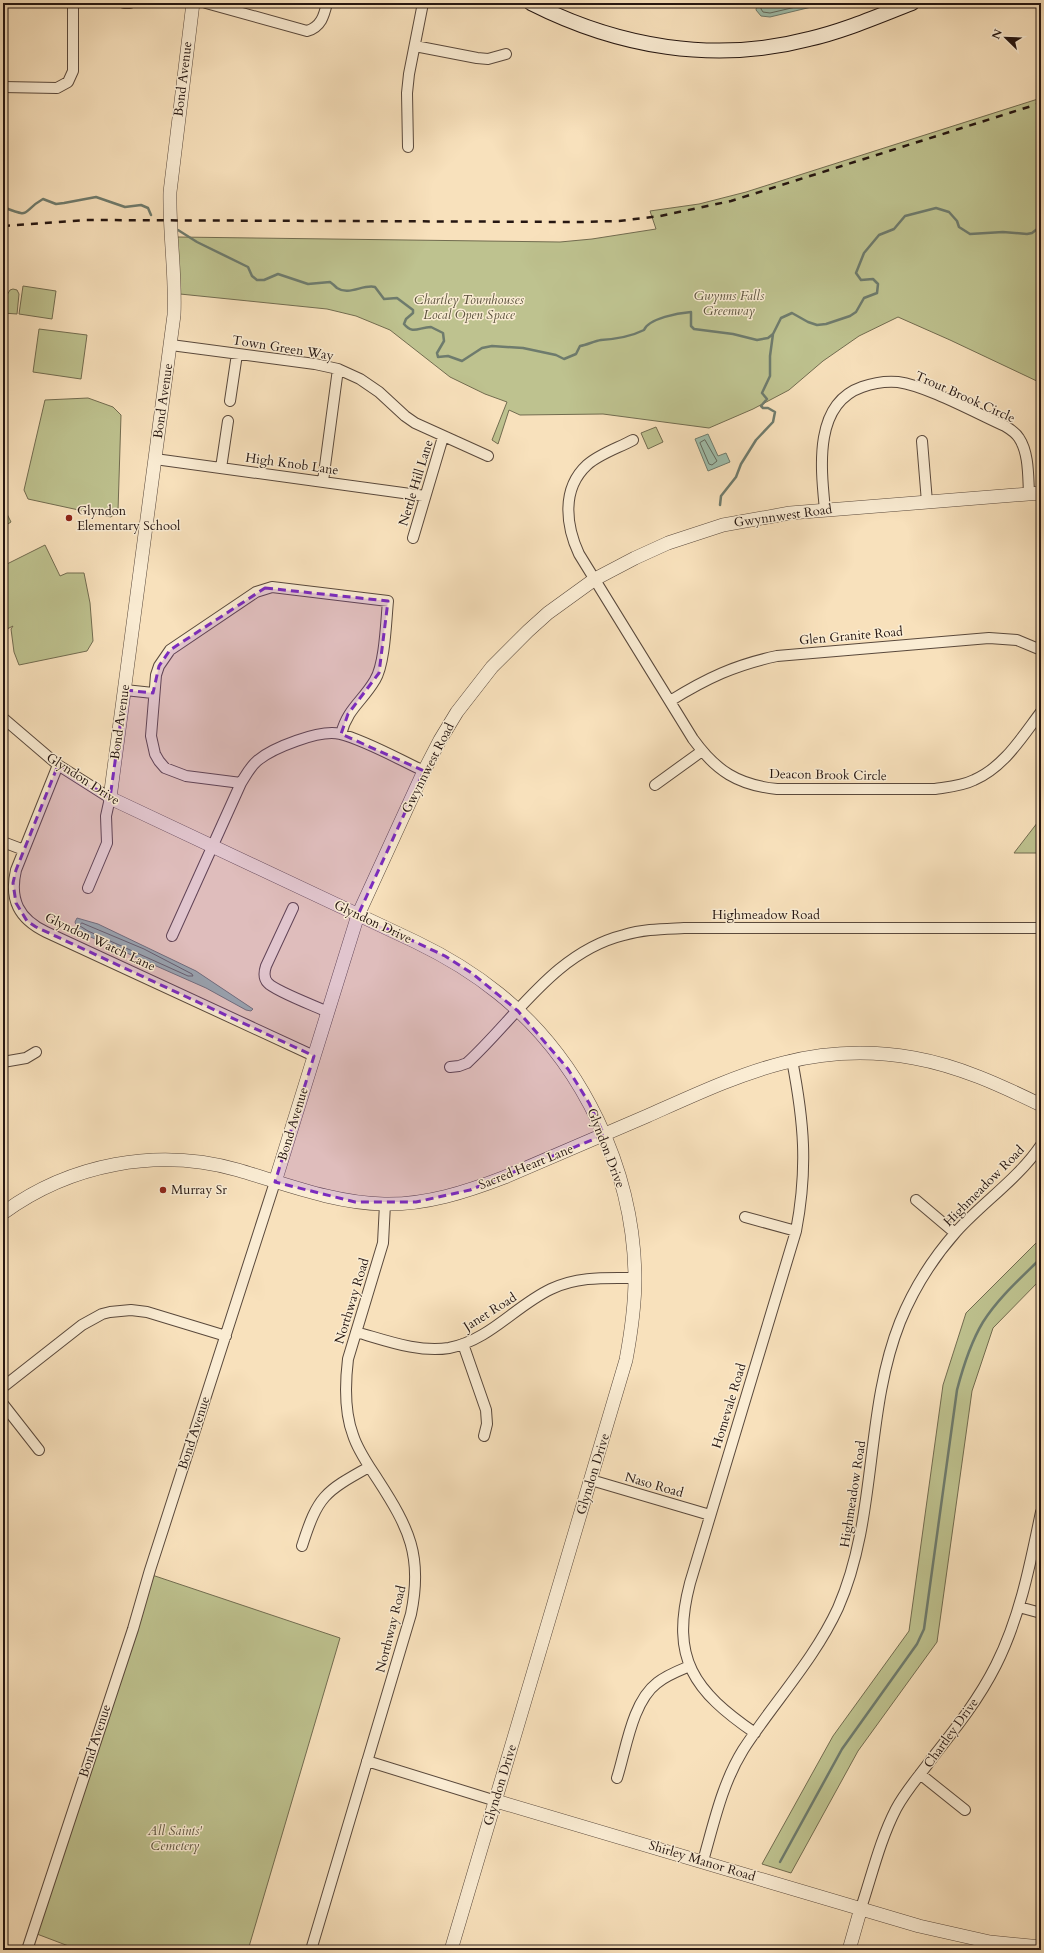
<svg xmlns="http://www.w3.org/2000/svg" width="1044" height="1953" font-family="Cardo,serif">
	<style>
		.green { fill: #bec28f; stroke: #726c50 }
		.water { fill: #9fbeab; stroke: #6e7b6d }
		.lines { fill: none; stroke-linecap: round; stroke-linejoin: round }
		.shore { stroke: #626a5e; stroke-width: 1 }
		.stream { stroke: #6e7b6d; stroke-width: 2.5 }
		.minor-casing { stroke: #5a493c; stroke-width: 12 }
		.tertiary-casing { stroke: #5a493c; stroke-width: 14 }
		.secondary-casing { stroke: #251611; stroke-width: 16 }
		.minor { stroke: #faecd3; stroke-width: 10 }
		.tertiary { stroke: #faecd3; stroke-width: 13 }
		.secondary { stroke: #faecd3; stroke-width: 14 }
		.rail { stroke: #251611; stroke-width: 2.5; stroke-dasharray: 7 7; stroke-linecap: butt }
		.marked { fill: #7b2cbf; fill-opacity: 0.2; stroke: #7b2cbf; stroke-width: 3; stroke-dasharray: 8 5; stroke-linejoin: round }
		.poi-dot { fill: #8f2418; stroke: #faecd3; stroke-width: 1.5 }
		.labels { text-anchor: middle; dominant-baseline: central; stroke-width: 3; stroke-linejoin: round; paint-order: stroke }
		.street-label { font-size: 13px; fill: #251611; stroke: #faecd3 }
		.park-label { font-size: 13px; font-style: italic; fill: #5b523d; stroke: #faecd3 }
		.poi-label { font-size: 13px; fill: #251611; stroke: #faecd3; text-anchor: start }
	</style>
	<rect width="100%" height="100%" fill="#f8e1bc"/>
	<filter id="stains"><feTurbulence type="fractalNoise" baseFrequency=".005" numOctaves="4"/><feColorMatrix values="0 0 0 0 .2 0 0 0 0 .09 0 0 0 0 .02 0 0 0 .5 -.17"/></filter>
	<radialGradient id="worn" r=".72"><stop offset=".6" stop-color="#630" stop-opacity="0"/><stop offset="1" stop-color="#630" stop-opacity=".3"/></radialGradient>
	<path class="green" d="M1041,98V383L950,340L898,317L859,336L823,361L789,390L753,409L709,428L603,414L520,415L509,410L498,444L492,440L507,402L485,394L450,377L390,330L356,316L327,309L180,294L177,237L560,242L592,239L656,229L650,211L699,204L746,192Z
		M23,286L56,291L52,319L19,314Z
		M13,289L17,290L19,294L17,314L3,313V294L7,295L10,290Z
		M39,329L87,335L81,379L33,372Z
		M88,398L113,407L121,415L118,511L111,517L28,499L24,490L45,400Z
		M656,427L663,442L648,449L641,433Z
		M3,506L11,522L3,527Z
		M45,545L60,576L67,573H84L90,603L93,641L87,651L19,665L14,652L11,629L13,626L3,631V566Z
		M1041,818V853H1014Z
		M1041,1238V1279L993,1328L972,1391L937,1642L858,1751L791,1873L762,1864L833,1736L909,1631L943,1385L966,1313Z
		M152,1575L340,1638L248,1950H79L37,1934Z"/>
	<path class="water" d="M757,3H828L770,17L761,16L756,10Z
		M708,434L718,456L726,453L730,462L708,471L695,439Z
		M77,918L98,924L196,971L253,1009L251,1011L246,1010L206,988L86,935L77,928L75,922Z"/>
	<g class="lines">
		<path class="shore" d="M761,3V9L763,12L770,13L813,3
			M705,440L717,461L712,465L709,464L700,443Z
			M82,923L144,949L192,974L193,976H188L88,931L80,926Z"/>
		<path class="stream" d="M3,207C33,219 20,212 43,199L56,204L64,203L96,197L125,207L141,205L148,208L151,215
			M178,230L197,242L248,267L252,276L257,280H264L278,274L308,284L330,282C333,284 335,286 337,288C349,296 363,284 375,287L384,299L397,298L413,310V313L406,319L404,324C413,335 419,327 431,327L443,333L444,341L437,353L438,357L448,356L462,361L482,348L492,346L523,348L556,355L564,359L576,354L580,346C587,345 594,341 601,340C616,339 630,337 644,330C649,318 679,313 691,312V326L694,329L733,334L757,340L768,338L773,334L781,318L792,313L808,322L817,325L826,324L850,316L856,312L864,298L877,293L878,284L873,279L861,280L856,273L864,253L879,235L894,229L905,216L936,208L949,212L957,221L959,227L970,234L1003,232L1027,234L1032,233L1041,226
			M720,505L721,496L736,477L741,464L756,440L773,422L775,412L768,408H763L761,406L767,399L762,393L770,376V356L773,334
			M780,1862L842,1749L917,1644L924,1629L957,1390C963,1367 971,1342 983,1322C999,1297 1021,1278 1041,1258"/>
		<defs>
			<path id="minor" d="M124,3H130
				M206,3L307,31C321,27 324,16 327,3
				M415,46L477,58L488,59L506,54
				M3,87L57,88L68,82L73,71V3
				M408,147L407,93L409,74L423,3
				M171,345L315,364L338,369L360,379L379,392L405,416L415,423L488,456
				M230,401L237,354
				M633,440C618,448 599,454 587,465C561,489 566,526 579,554L693,739C716,771 738,785 777,789H935C948,787 962,786 974,780C1004,767 1022,737 1041,712
				M922,441L927,502
				M155,459L425,496
				M221,468L228,421
				M323,481L338,369
				M825,510C821,469 813,404 862,387C873,383 886,381 898,382C927,386 976,413 1005,426C1010,429 1016,433 1019,438C1029,453 1028,476 1029,493
				M413,538L443,437
				M125,690L153,693
				M670,701C707,678 735,665 777,656L989,638L1017,640L1041,650
				M3,718L58,765L110,798L106,816L107,843L88,888
				M58,765L16,870C9,900 19,919 46,932L314,1056
				M241,783L186,776L165,768L159,761L155,754L151,736L156,675L159,666L170,650L256,592L272,587L388,601C386,621 385,664 375,680C362,702 348,708 341,734
				M655,785L702,751
				M3,842L24,850
				M293,908L266,966C264,972 263,978 268,983C275,991 315,1006 328,1012
				M172,936L241,783C246,775 250,767 257,761C272,748 320,729 340,734C365,740 400,760 424,771
				M3,1062L26,1058L36,1052
				M450,1067L459,1066L467,1063C516,1018 555,952 624,935C644,929 664,929 684,928H1041
				M916,1200L955,1233
				M745,1217L796,1231
				M356,1332C385,1340 418,1353 449,1348C490,1340 515,1306 551,1289C578,1276 606,1278 635,1278
				M463,1344L486,1410L487,1424L484,1436
				M3,1387L82,1325L102,1314L110,1312L131,1310L147,1312L226,1336
				M3,1404L39,1450
				M591,1480L710,1515
				M302,1546C318,1496 324,1492 369,1467
				M1019,1607L1041,1613
				M755,1733C694,1691 670,1659 690,1583L796,1231C808,1168 804,1122 792,1060
				M367,1761L496,1801
				M920,1774L965,1810
				M617,1778C626,1750 632,1702 657,1683C667,1675 678,1671 690,1666
				M703,1861C714,1823 722,1784 743,1750C774,1702 814,1660 838,1608C878,1517 864,1413 900,1322C913,1290 933,1258 956,1232C983,1202 1018,1179 1041,1145
				M861,1908C872,1875 880,1840 896,1809C906,1790 921,1774 933,1757C956,1728 979,1699 996,1665C1020,1617 1030,1565 1041,1512
				M27,1950L133,1629L150,1570L275,1182
				M311,1950L411,1614C423,1556 409,1528 378,1480C369,1466 358,1451 353,1435C344,1411 345,1384 348,1359L383,1243L385,1204"/>
			<path id="tertiary" d="M193,3L170,192C169,233 176,274 174,315L110,798L416,942C445,956 472,972 498,993C582,1060 634,1170 635,1278C635,1306 631,1333 626,1360L451,1950
				M275,1182L358,915L424,771L440,740L457,712L492,667L528,631L548,613L595,579L635,558L668,543L723,525L790,513L1041,493
				M3,1213C70,1164 157,1147 238,1170C286,1184 334,1203 384,1204C426,1205 466,1192 505,1177C552,1157 599,1137 647,1116C737,1076 811,1039 914,1058C959,1066 1000,1085 1041,1105
				M496,1801L919,1926L990,1942L1041,1947
				M849,1950L861,1908"/>
			<path id="secondary" d="M531,3C618,47 714,64 809,39C844,31 878,16 912,3"/>
		</defs>
		<use href="#minor" class="minor-casing"/>
		<use href="#tertiary" class="tertiary-casing"/>
		<use href="#secondary" class="secondary-casing"/>
		<use href="#minor" class="minor"/>
		<use href="#tertiary" class="tertiary"/>
		<use href="#secondary" class="secondary"/>
		<path class="rail" d="M3,226L85,220L579,222L619,221L660,216L731,201L1041,103"/>
	</g>
	<path class="marked" d="M265,588L388,601L379,673L348,714L341,734L424,771L358,915L445,956L473,974L518,1011L568,1069L589,1103L604,1135L470,1190L416,1202H355L275,1182L314,1056L36,927L27,921L16,903L13,883L16,870L58,765L110,798L125,690L153,693L159,666L170,650Z"/>
	<g class="poi-dot">
		<circle cx="69" cy="518" r="4"/>
		<circle cx="163" cy="1190" r="4"/>
	</g>
	<g class="labels">
		<g class="street-label">
			<text transform="translate(183 79) rotate(-83)">Bond Avenue</text>
			<text transform="translate(283 348) rotate(9)">Town Green Way</text>
			<text transform="translate(965 397) rotate(24)">Trout Brook Circle</text>
			<text transform="translate(163 401) rotate(-82)">Bond Avenue</text>
			<text transform="translate(292 464) rotate(8)">High Knob Lane</text>
			<text transform="translate(416 483) rotate(-73)">Nettle Hill Lane</text>
			<text transform="translate(783 516) rotate(-8)">Gwynnwest Road</text>
			<text transform="translate(851 636) rotate(-5)">Glen Granite Road</text>
			<text transform="translate(120 722) rotate(-82)">Bond Avenue</text>
			<text transform="translate(428 768) rotate(-63)">Gwynnwest Road</text>
			<text transform="translate(828 775) rotate(1)">Deacon Brook Circle</text>
			<text transform="translate(83 779) rotate(33)">Glyndon Drive</text>
			<text x="766" y="915">Highmeadow Road</text>
			<text transform="translate(373 922) rotate(25)">Glyndon Drive</text>
			<text transform="translate(100 942) rotate(25)">Glyndon Watch Lane</text>
			<text transform="translate(293 1124) rotate(-73)">Bond Avenue</text>
			<text transform="translate(606 1148) rotate(69)">Glyndon Drive</text>
			<text transform="translate(526 1167) rotate(-22)">Sacred Heart Lane</text>
			<text transform="translate(984 1186) rotate(-45)">Highmeadow Road</text>
			<text transform="translate(352 1301) rotate(-73)">Northway Road</text>
			<text transform="translate(490 1312) rotate(-32)">Janet Road</text>
			<text transform="translate(729 1406) rotate(-73)">Homevale Road</text>
			<text transform="translate(194 1433) rotate(-72)">Bond Avenue</text>
			<text transform="translate(593 1474) rotate(-73)">Glyndon Drive</text>
			<text transform="translate(654 1485) rotate(16)">Naso Road</text>
			<text transform="translate(853 1494) rotate(-81)">Highmeadow Road</text>
			<text transform="translate(391 1629) rotate(-76)">Northway Road</text>
			<text transform="translate(951 1733) rotate(-54)">Chartley Drive</text>
			<text transform="translate(95 1741) rotate(-72)">Bond Avenue</text>
			<text transform="translate(500 1785) rotate(-73)">Glyndon Drive</text>
			<text transform="translate(702 1861) rotate(17)">Shirley Manor Road</text>
		</g>
		<g class="park-label">
			<text x="729" y="296">Gwynns Falls<tspan x="729" dy="15">Greenway</tspan></text>
			<text x="469" y="300">Chartley Townhouses<tspan x="469" dy="15">Local Open Space</tspan></text>
			<text x="175" y="1831">All Saints'<tspan x="175" dy="15">Cemetery</tspan></text>
		</g>
		<g class="poi-label">
			<text x="77" y="511">Glyndon<tspan x="77" dy="15">Elementary School</tspan></text>
			<text x="171" y="1190">Murray Sr</text>
		</g>
	</g>
	<rect width="1044" height="1953" fill="none" stroke="#f8e1bc" stroke-width="16"/>
	<rect x="4" y="4" width="1036" height="1945" fill="none" stroke="#251611" stroke-width="2"/>
	<rect x="8" y="8" width="1028" height="1937" fill="none" stroke="#251611"/>
	<g transform="translate(1006 38) rotate(293)" stroke="#faecd3" stroke-width="3" paint-order="stroke">
	<path d="M0-3L7 15L0 10L-7 15Z" fill="#251611"/>
	<text y="-6" font-size="11" font-weight="bold" text-anchor="middle" fill="#251611">N</text>
	</g>
	<rect width="100%" height="100%" filter="url(#stains)"/>
	<rect width="100%" height="100%" fill="url(#worn)"/>
</svg>
